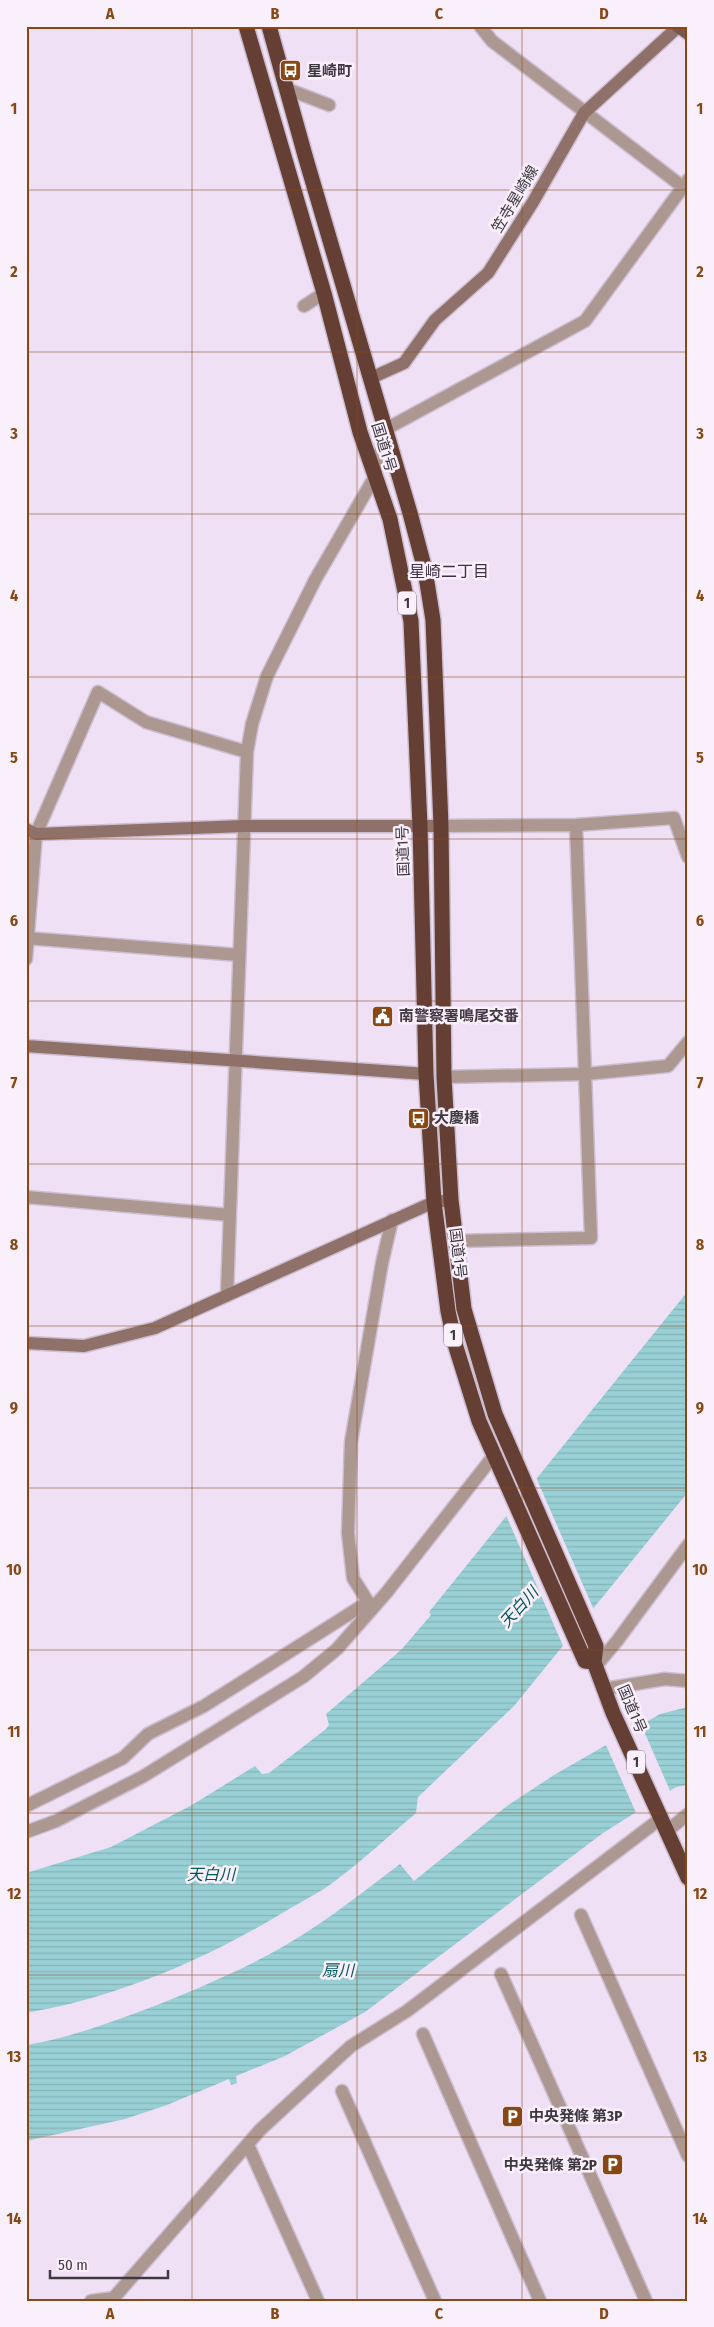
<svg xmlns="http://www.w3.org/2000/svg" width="714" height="2327" font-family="'Fira Sans Condensed','Noto Sans JP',sans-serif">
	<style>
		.water { fill: url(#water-rules) }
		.pier { fill: #efe0f5 }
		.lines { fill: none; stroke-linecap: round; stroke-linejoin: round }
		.street-casing { stroke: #ccbed1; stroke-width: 15 }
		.secondary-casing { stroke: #ccbed1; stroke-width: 15 }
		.primary-casing { stroke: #ccbed1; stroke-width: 15 }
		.highway-casing { stroke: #ccbed1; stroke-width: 18 }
		.street { stroke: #ac9791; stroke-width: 12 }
		.secondary { stroke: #8f7169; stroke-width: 12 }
		.primary { stroke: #79564c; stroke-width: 12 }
		.highway { stroke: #663f34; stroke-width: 15 }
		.grid { fill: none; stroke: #894813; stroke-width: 1; stroke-opacity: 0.55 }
		.labels { text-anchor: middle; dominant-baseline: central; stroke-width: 5; stroke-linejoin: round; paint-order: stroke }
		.shield { fill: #f9f0fc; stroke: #766f78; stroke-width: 1 }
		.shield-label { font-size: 14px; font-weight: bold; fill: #3e3840 }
		.poi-label { font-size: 15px; font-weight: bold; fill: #3e3840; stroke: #f9f0fc; text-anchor: start }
		.street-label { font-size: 15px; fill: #3e3840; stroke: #f9f0fc }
		.neighbourhood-label { font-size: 16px; fill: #3c3141; stroke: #f9f0fc }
		.water-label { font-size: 16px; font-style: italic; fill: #00565d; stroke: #f9f0fc }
		.neatline { fill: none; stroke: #894813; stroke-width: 2 }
		.grid-label { font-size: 16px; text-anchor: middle; font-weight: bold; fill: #894813 }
	</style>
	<defs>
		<pattern id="water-rules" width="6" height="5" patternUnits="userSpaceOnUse" patternTransform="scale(1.25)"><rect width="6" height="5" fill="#98d0d6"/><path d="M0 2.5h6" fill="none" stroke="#84b3b9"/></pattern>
	</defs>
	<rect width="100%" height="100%" fill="#efe0f5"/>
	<path class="water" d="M688,1291V1492L514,1706L418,1797L416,1813C389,1836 363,1860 335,1881C321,1892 304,1900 289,1909C209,1958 120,1997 26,2013V1873L111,1847L192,1805L255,1766L262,1774L269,1773L326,1729L329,1725L326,1714L401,1650L431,1615L429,1612Z
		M688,1707V1785L676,1787L603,1833L365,2012L285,2056L236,2076L237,2083L231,2085L229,2079L167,2105L125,2119L26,2141V2045C64,2039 100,2026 136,2013C181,1996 226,1977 268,1955C315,1930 358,1896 400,1864L414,1881L507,1806L554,1775L660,1714Z"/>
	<path class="pier" d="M535,1475L594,1610L564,1648L505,1513Z
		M640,1722L671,1793L637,1815L605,1743Z"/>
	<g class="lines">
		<defs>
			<path id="street" d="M480,26L492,41L683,187
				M287,89L329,105
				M304,306L324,293
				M441,826L576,825L674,818L688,857
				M26,938L239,955
				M26,959L36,834L98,692L146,722L247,752
				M444,1077L586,1074L668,1066L688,1042
				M26,1197L230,1215
				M456,1241L591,1238L576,825
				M227,1294L247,752L252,724L267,676L315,580L374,478L386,429L585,321L688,180
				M375,1606L368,1602L353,1578L348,1533L351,1442L382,1263L392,1220
				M596,1666L617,1641L688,1545
				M604,1689L665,1679L688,1681
				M26,1806L123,1758L148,1734L204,1706L368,1602
				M667,1831L688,1814
				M26,1832L56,1821L142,1777L303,1677L337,1649L387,1592L495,1454
				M581,1915L688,2156
				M501,1974L646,2301
				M423,2034L540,2301
				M342,2091L435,2301
				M248,2145L318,2301
				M91,2301L114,2298
				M111,2301L260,2130L351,2046L407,2011L660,1819"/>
			<path id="secondary" d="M371,378L404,363L435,320L488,273L533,202L584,113L679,26
				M26,829L36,834L244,826H441
				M26,1046L426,1074
				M26,1343L84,1346L155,1328L434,1202L451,1200"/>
			<path id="primary" d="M677,26L688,34"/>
			<path id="highway" d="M246,26L324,293L360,432L390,519L411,621L420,826L426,1074L434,1202L448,1311L455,1344L479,1421L585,1661L594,1662
				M269,26L306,159L410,513L425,570L433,620L441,826L444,1077L451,1200L464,1309L495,1414L596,1646L594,1662L613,1713L688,1878"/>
		</defs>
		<use href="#street" class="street-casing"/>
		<use href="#secondary" class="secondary-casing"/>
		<use href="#primary" class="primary-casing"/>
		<use href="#highway" class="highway-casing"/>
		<use href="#street" class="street"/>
		<use href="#secondary" class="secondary"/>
		<use href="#primary" class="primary"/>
		<use href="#highway" class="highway"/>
	</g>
	<path class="grid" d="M192,26V2301M357,26V2301M522,26V2301M26,190H688M26,352H688M26,514H688M26,677H688M26,839H688M26,1001H688M26,1164H688M26,1326H688M26,1488H688M26,1650H688M26,1813H688M26,1975H688M26,2137H688"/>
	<defs>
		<symbol id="bus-square" viewBox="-11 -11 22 22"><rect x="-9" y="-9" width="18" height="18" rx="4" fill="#894813" stroke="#f9f0fc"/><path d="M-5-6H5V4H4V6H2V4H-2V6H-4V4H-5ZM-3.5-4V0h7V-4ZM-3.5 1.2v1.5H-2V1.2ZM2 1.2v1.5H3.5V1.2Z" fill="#fff"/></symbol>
		<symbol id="civic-square" viewBox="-11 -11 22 22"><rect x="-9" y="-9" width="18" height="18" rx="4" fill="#894813" stroke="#f9f0fc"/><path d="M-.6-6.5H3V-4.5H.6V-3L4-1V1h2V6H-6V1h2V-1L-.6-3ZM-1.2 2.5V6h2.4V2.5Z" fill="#fff"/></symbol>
		<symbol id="parking-square" viewBox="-11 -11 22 22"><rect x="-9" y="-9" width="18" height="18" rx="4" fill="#894813" stroke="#f9f0fc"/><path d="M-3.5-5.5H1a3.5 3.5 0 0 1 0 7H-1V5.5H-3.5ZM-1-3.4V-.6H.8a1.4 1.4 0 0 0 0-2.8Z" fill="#fff"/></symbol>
	</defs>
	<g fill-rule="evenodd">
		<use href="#bus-square" x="278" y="58" width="25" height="25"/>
		<use href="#civic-square" x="370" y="1004" width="25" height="25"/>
		<use href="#bus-square" x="406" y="1106" width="25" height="25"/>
		<use href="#parking-square" x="500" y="2104" width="25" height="25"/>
		<use href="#parking-square" x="600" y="2152" width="25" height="25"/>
	</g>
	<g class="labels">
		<g class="shield">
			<rect x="398" y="591.5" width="18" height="23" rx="4"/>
			<rect x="444" y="1323.5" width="18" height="23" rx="4"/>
			<rect x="627" y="1750.5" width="18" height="23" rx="4"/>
		</g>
		<g class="shield-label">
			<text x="407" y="603">1</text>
			<text x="453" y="1335">1</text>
			<text x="636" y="1762">1</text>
		</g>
		<g class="poi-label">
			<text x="307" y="71">星崎町</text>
			<text x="399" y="1016">南警察署鳴尾交番</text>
			<text x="434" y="1118">大慶橋</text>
			<text x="529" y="2116">中央発條 第3P</text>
			<text x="597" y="2165" text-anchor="end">中央発條 第2P</text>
		</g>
		<g class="street-label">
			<text transform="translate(515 199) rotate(-59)">笠寺星崎線</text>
			<text transform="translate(384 447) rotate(73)">国道1号</text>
			<text transform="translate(403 851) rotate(-92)">国道1号</text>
			<text transform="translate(458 1253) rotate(83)">国道1号</text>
			<text transform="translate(632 1709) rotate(67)">国道1号</text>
		</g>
		<g class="neighbourhood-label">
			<text x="449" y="571">星崎二丁目</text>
		</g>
		<g class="water-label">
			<text transform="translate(519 1607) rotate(-48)">天白川</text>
			<text x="211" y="1874">天白川</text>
			<text x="338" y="1970">扇川</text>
		</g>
	</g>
	<rect width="714" height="2327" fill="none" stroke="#f9f0fc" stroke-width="55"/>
	<path d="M50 2270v8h118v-8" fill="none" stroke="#3e3840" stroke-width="2.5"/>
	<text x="58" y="2270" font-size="15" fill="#3e3840" stroke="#f9f0fc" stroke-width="4" paint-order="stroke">50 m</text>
	<rect x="28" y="28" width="658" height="2272" class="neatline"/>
	<g class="grid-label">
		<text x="110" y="19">A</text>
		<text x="275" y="19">B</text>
		<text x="439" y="19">C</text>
		<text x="604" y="19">D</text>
		<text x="14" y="114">1</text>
		<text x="700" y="114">1</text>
		<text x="14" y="277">2</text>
		<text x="700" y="277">2</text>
		<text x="14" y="439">3</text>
		<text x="700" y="439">3</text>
		<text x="14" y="601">4</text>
		<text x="700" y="601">4</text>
		<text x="14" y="763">5</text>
		<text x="700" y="763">5</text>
		<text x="14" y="926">6</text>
		<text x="700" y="926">6</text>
		<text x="14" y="1088">7</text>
		<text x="700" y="1088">7</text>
		<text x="14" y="1250">8</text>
		<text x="700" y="1250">8</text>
		<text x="14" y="1413">9</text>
		<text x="700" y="1413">9</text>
		<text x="14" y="1575">10</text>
		<text x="700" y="1575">10</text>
		<text x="14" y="1737">11</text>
		<text x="700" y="1737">11</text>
		<text x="14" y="1899">12</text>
		<text x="700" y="1899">12</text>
		<text x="14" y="2062">13</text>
		<text x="700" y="2062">13</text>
		<text x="14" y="2224">14</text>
		<text x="700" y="2224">14</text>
		<text x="110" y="2319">A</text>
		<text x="275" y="2319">B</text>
		<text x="439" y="2319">C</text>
		<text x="604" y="2319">D</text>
	</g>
</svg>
